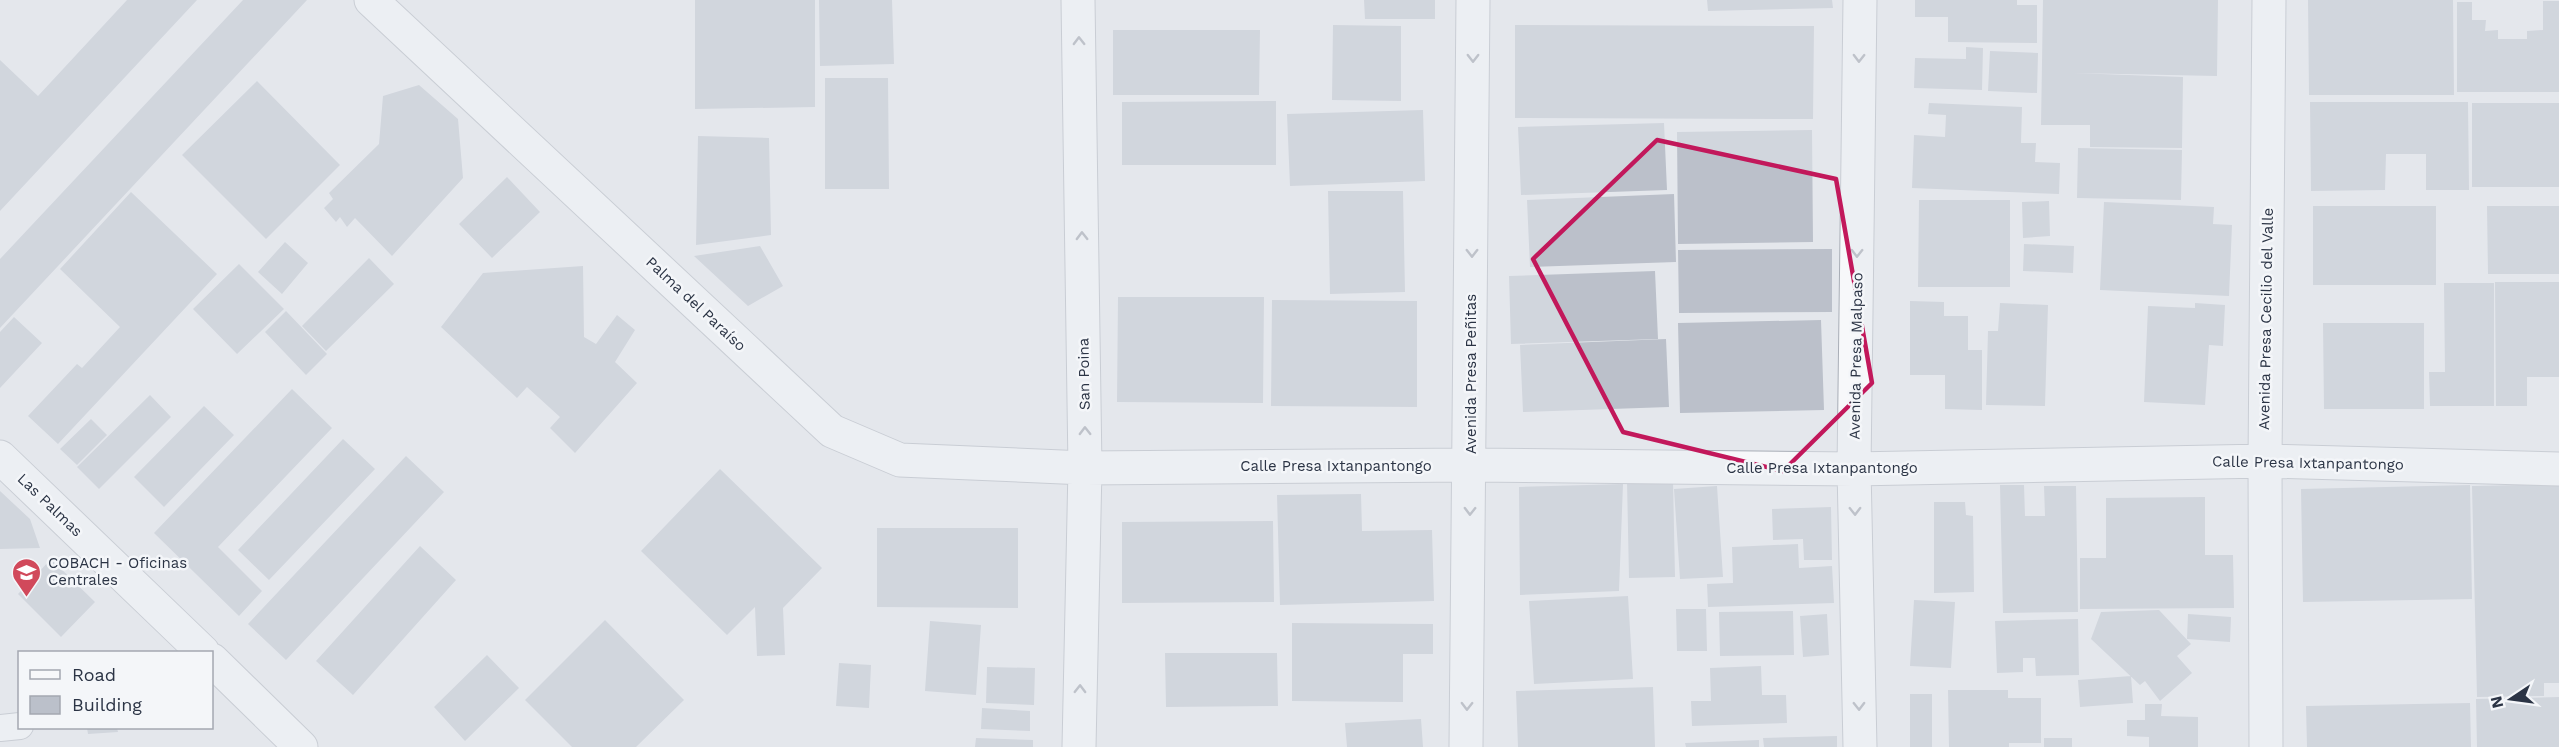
<svg xmlns="http://www.w3.org/2000/svg" width="2559" height="747" font-family="'Work Sans',sans-serif">
	<style>
		.building { fill: #bbc0ca }
		.lines { fill: none; stroke-linecap: round; stroke-linejoin: round }
		.service-casing { stroke: #a9aeb7; stroke-width: 28 }
		.minor-casing { stroke: #a9aeb7; stroke-width: 35 }
		.service { stroke: #f7f8fa; stroke-width: 26 }
		.minor { stroke: #f7f8fa; stroke-width: 33 }
		.oneway { stroke: #9196a0 }
		.marked { fill: none; stroke: #c2185b; stroke-width: 4.5; stroke-linejoin: round }
		.labels { text-anchor: middle; dominant-baseline: central; stroke-width: 5; stroke-linejoin: round; paint-order: stroke }
		.street-label { font-size: 15px; fill: #2b3445; stroke: #f4f6f9 }
		.poi-label { font-size: 15px; fill: #2b3445; stroke: #f4f6f9; text-anchor: start }
	</style>
	<rect width="100%" height="100%" fill="#e4e7ec"/>
	<path class="building" d="M127,0H197L0,211V60L38,96Z
		M243,0H307L0,328V259Z
		M695,0H815V107L695,109Z
		M819,0H892L894,64L820,66Z
		M1364,0H1435V19H1365Z
		M1707,0H1832L1833,8L1708,11Z
		M1915,0H2017V5H2037V43L1948,42V17H1915Z
		M2043,0H2218L2217,76L2073,73L2183,77L2182,148L2090,147V125H2041Z
		M2308,0H2453L2454,95H2309Z
		M2543,1H2559V92H2457V2H2472V20H2486L2485,31L2498,30V39H2527V31L2543,30Z
		M1333,25L1401,26V101L1332,100Z
		M1515,25L1814,26L1813,119L1515,118Z
		M1113,30H1260L1259,95H1113Z
		M1966,47L1983,48L1982,90L1914,88L1915,58L1966,59Z
		M1990,51L2038,53L2037,93L1988,91Z
		M825,78H888L889,189H825Z
		M257,81L340,165L266,239L182,155Z
		M419,85L458,119L463,178L392,256L355,218L347,227L340,217L336,222L324,208L333,199L329,193L379,144L383,96Z
		M1276,101V165H1122V102Z
		M2310,102H2468L2469,190H2426V154H2386L2385,190L2311,191Z
		M1929,103L2022,107L2021,143H2036L2035,162L2060,163L2059,194L1912,188L1914,135L1945,137L1946,115L1928,114Z
		M2472,103H2559V187H2472Z
		M1423,110L1425,181L1290,186L1287,114Z
		M1664,123L1667,190L1521,195L1518,127Z
		M1812,130L1813,242L1678,244L1677,132Z
		M698,136L769,138L771,235L696,245Z
		M2078,148L2182,150L2181,200L2077,198Z
		M507,177L540,212L492,258L459,224Z
		M1328,191H1403L1405,292L1330,294Z
		M131,192L217,274L58,444L28,416L77,364L82,368L120,327L60,269Z
		M1674,194L1676,262L1530,267L1527,200Z
		M1919,200H2010V287H1918Z
		M2049,201L2050,236L2023,238L2022,202Z
		M2104,202L2214,207L2213,224L2232,225L2229,296L2100,290Z
		M2313,206H2436V285H2313Z
		M2487,206H2559V274H2488Z
		M285,242L308,263L282,294L258,272Z
		M2024,244L2074,246L2073,273L2023,271Z
		M760,246L783,286L748,306L694,256Z
		M1832,249V312L1679,313L1678,250Z
		M369,258L394,284L326,351L302,326Z
		M239,264L284,309L237,354L193,309Z
		M583,266L584,337L596,344L617,315L635,330L615,362L637,383L575,453L550,428L560,417L527,387L517,398L441,327L483,273Z
		M1655,271L1658,339L1511,344L1509,276Z
		M2495,282H2559V377H2527V406H2496Z
		M2444,283H2494V406H2430L2429,372H2445Z
		M1118,297H1264L1263,403L1117,402Z
		M1272,300L1417,301V407L1271,406Z
		M1910,301L1944,302V316H1968V350H1982V410L1945,409V375H1910Z
		M2000,303L2048,305L2045,406L1986,405L1988,331H1998Z
		M2195,303L2225,305L2223,346L2209,345L2205,405L2144,402L2148,306L2195,308Z
		M286,311L327,354L306,375L265,332Z
		M14,317L42,343L0,388V332Z
		M1821,320L1824,410L1680,413L1678,323Z
		M2323,323H2424V409H2324Z
		M1666,339L1669,407L1523,412L1520,345Z
		M292,389L332,428L218,547L262,591L239,616L154,533Z
		M150,395L171,417L99,489L77,467Z
		M204,406L234,435L164,507L134,477Z
		M91,419L107,435L77,465L60,449Z
		M343,439L375,469L269,580L238,550Z
		M406,456L444,492L286,660L248,624Z
		M720,469L822,568L783,608L785,655L757,656L755,607L727,635L641,551Z
		M1673,480L1675,577L1629,578L1627,481Z
		M1623,484L1619,591L1520,595L1519,487Z
		M2559,484V683H2544V696L2477,697L2472,486Z
		M2000,485H2024L2025,516H2045L2044,486H2076L2078,612L2003,613Z
		M2470,485L2472,599L2303,602L2301,489Z
		M1717,486L1723,577L1680,579L1674,489Z
		M0,491L30,519L40,548L0,549Z
		M1361,494L1362,531L1432,530L1434,601L1280,605L1277,495Z
		M2205,497V555H2233L2234,608L2080,609V558H2106V498Z
		M1934,502H1965L1966,515L1973,516L1974,592L1934,593Z
		M1831,507L1832,560H1804L1803,539L1773,540L1772,509Z
		M1273,521L1274,602L1122,603V522Z
		M877,528H1018V608L877,607Z
		M1798,544L1799,568L1832,566L1834,603L1708,607L1707,584L1733,583L1732,547Z
		M420,546L456,580L353,695L316,661Z
		M51,559L95,602L61,637L18,594Z
		M1628,596L1633,679L1534,684L1529,601Z
		M1914,600L1955,602L1951,668L1910,666Z
		M1676,609H1706L1707,651H1677Z
		M2159,610L2191,644L2177,656L2192,673L2160,701L2145,681L2140,685L2091,639L2101,612Z
		M1793,611L1794,655L1720,656L1719,612Z
		M1827,614L1829,655L1803,657L1800,616Z
		M2188,614L2231,617L2230,642L2187,639Z
		M2078,619L2079,675L2036,676L2035,658H2023V672L1997,673L1995,621Z
		M605,620L684,700L636,747H572L525,700Z
		M930,621L981,625L976,695L925,691Z
		M1292,623L1433,624V654H1403V702L1292,701Z
		M1165,653H1277L1278,706L1166,707Z
		M487,655L519,688L465,741L434,707Z
		M839,663L871,665L869,708L836,706Z
		M1761,666L1762,695H1786L1787,723L1692,726L1691,701H1711L1710,668Z
		M987,667L1035,668L1034,705L986,703Z
		M2131,676L2133,703L2080,707L2078,680Z
		M1653,687L1655,747H1518L1516,691Z
		M1948,690H2008V698H2041V743H2009V747H1949Z
		M1910,694H1932V747H1910Z
		M2559,697V747H2477L2476,699Z
		M2470,703L2471,747H2307L2306,706Z
		M2145,704H2162L2161,716L2198,717V747H2149V737L2127,736V720H2145Z
		M982,708L1030,711V731L981,729Z
		M1421,719L1423,747H1347L1345,723Z
		M87,728H117L118,732L88,734Z
		M1837,736V747H1764L1763,738Z
		M976,738L1033,740V747H975Z
		M2044,738H2072V747H2044Z
		M1759,740V747H1686L1685,743Z"/>
	<g class="lines">
		<defs>
			<path id="service" d="M0,728L20,726"/>
			<path id="minor" d="M371,0L832,431L900,460L1085,468L1470,465L1854,469L2265,461L2559,469
				M1078,0L1085,468L1079,747
				M1860,0L1854,469L1860,747
				M0,457L203,652
				M212,660L301,747
				M1466,747L1473,0
				M2266,747L2265,461L2269,0"/>
		</defs>
		<use href="#service" class="service-casing"/>
		<use href="#minor" class="minor-casing"/>
		<use href="#service" class="service"/>
		<use href="#minor" class="minor"/>
	</g>
	<defs><path id="oneway-chevron" d="M-2-3.5L2.5 0L-2 3.5" fill="none" stroke-width="1.6" stroke-linecap="round" stroke-linejoin="round" transform="scale(1.5)"/></defs>
	<g class="oneway">
		<use href="#oneway-chevron" transform="translate(1079 41) rotate(-91)"/>
		<use href="#oneway-chevron" transform="translate(1473 58) rotate(90)"/>
		<use href="#oneway-chevron" transform="translate(1859 58) rotate(91)"/>
		<use href="#oneway-chevron" transform="translate(1082 236) rotate(-91)"/>
		<use href="#oneway-chevron" transform="translate(1472 253) rotate(90)"/>
		<use href="#oneway-chevron" transform="translate(1857 253) rotate(91)"/>
		<use href="#oneway-chevron" transform="translate(1085 431) rotate(-91)"/>
		<use href="#oneway-chevron" transform="translate(1470 511) rotate(91)"/>
		<use href="#oneway-chevron" transform="translate(1855 511) rotate(89)"/>
		<use href="#oneway-chevron" transform="translate(1080 689) rotate(-89)"/>
		<use href="#oneway-chevron" transform="translate(1467 706) rotate(91)"/>
		<use href="#oneway-chevron" transform="translate(1859 706) rotate(89)"/>
	</g>
	<path d="M0 0H2559V747H0ZM1657,140L1836,179L1872,383L1783,471L1623,432L1533,259Z" fill="#e4e7ec" fill-opacity=".55" fill-rule="evenodd"/>
	<path class="marked" d="M1657,140L1836,179L1872,383L1783,471L1623,432L1533,259Z"/>
	<defs>
		<symbol id="school-pin" viewBox="-11 -11 22 30"><path d="M0 17L-7.5 6A9.5 9.5 0 1 1 7.5 6Z" fill="#d1495b" stroke="#f4f6f9"/><path d="M0-5L7-2L0 1L-7-2ZM-4 1L0 2.5L4 1V4Q0 6-4 4Z" fill="#fff"/></symbol>
	</defs>
	<g fill-rule="evenodd">
		<use href="#school-pin" x="10" y="556" width="33" height="45"/>
	</g>
	<g class="labels">
		<g class="street-label">
			<text transform="translate(696 304) rotate(43)">Palma del Paraíso</text>
			<text transform="translate(2266 319) rotate(-89)">Avenida Presa Cecilio del Valle</text>
			<text transform="translate(1856 356) rotate(-89)">Avenida Presa Malpaso</text>
			<text transform="translate(1084 374) rotate(-91)">San Poina</text>
			<text transform="translate(1471 374) rotate(-90)">Avenida Presa Peñitas</text>
			<text transform="translate(2308 463) rotate(1)">Calle Presa Ixtanpantongo</text>
			<text x="1336" y="466">Calle Presa Ixtanpantongo</text>
			<text x="1822" y="468">Calle Presa Ixtanpantongo</text>
			<text transform="translate(50 505) rotate(44)">Las Palmas</text>
		</g>
		<g class="poi-label">
			<text x="48" y="563">COBACH - Oficinas<tspan x="48" dy="17">Centrales</tspan></text>
		</g>
	</g>
	<rect x="18" y="651" width="195" height="78" fill="#f4f6f9" stroke="#a4a8b1" stroke-width="1.5"/>
	<rect x="30" y="670" width="30" height="9" fill="#f7f8fa" stroke="#a4a8b1" stroke-width="1.5"/>
	<text x="72" y="681" font-size="18" fill="#2b3445">Road</text>
	<rect x="30" y="696" width="30" height="18" fill="#bbc0ca" stroke="#a4a8b1" stroke-width="1.5"/>
	<text x="72" y="711" font-size="18" fill="#2b3445">Building</text>
	<g transform="translate(2511 699) rotate(257)" stroke="#f4f6f9" stroke-width="4.5" paint-order="stroke">
	<path d="M0-4.5L10 22L0 15L-10 22Z" fill="#2b3445"/>
	<text y="-9" font-size="16" font-weight="bold" text-anchor="middle" fill="#2b3445">N</text>
	</g>
</svg>
